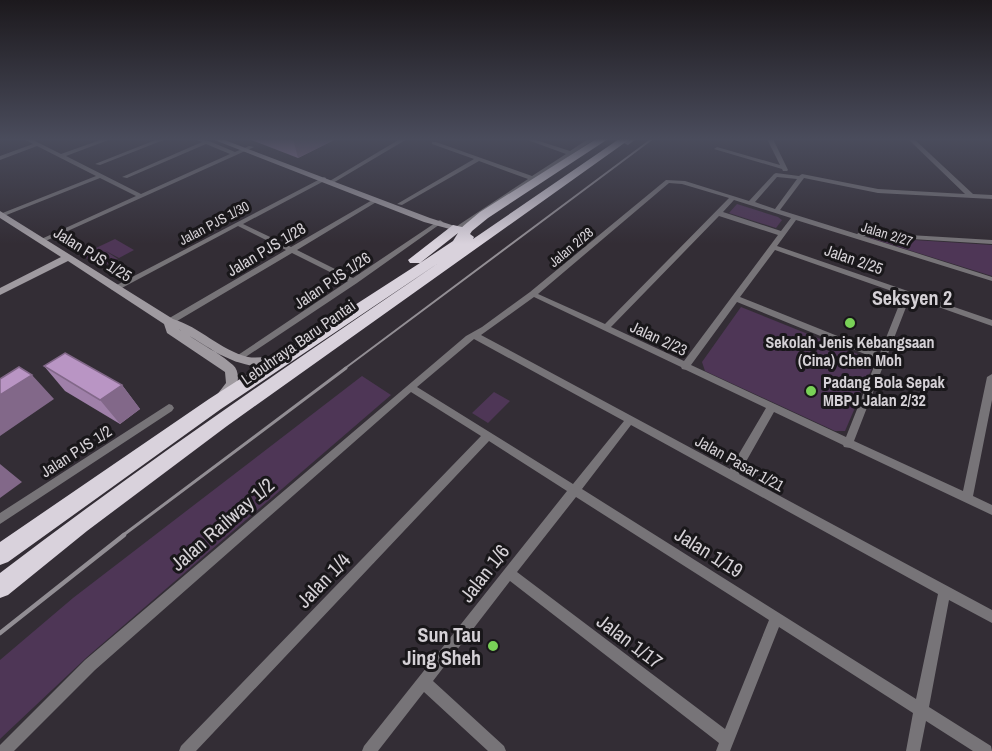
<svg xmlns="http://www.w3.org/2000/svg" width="992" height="751" font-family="'Archivo Narrow',sans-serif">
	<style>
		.green { fill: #4e3656 }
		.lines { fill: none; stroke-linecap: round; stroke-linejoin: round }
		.street { fill: #777478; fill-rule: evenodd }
		.secondary { fill: #9f9aa0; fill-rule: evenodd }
		.highway { fill: #d9d2dc; fill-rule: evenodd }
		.rail-far2 { stroke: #928e94; stroke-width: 2 }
		.rail-far1 { stroke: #928e94; stroke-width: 3 }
		.rail { stroke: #928e94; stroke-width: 4.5 }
		.wall { fill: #9f80a9 }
		.shaded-wall { fill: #826889 }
		.building { fill: #b995c4; stroke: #826889; stroke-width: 1.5 }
		.poi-dot { fill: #79d157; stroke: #19171a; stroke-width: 2 }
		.labels { text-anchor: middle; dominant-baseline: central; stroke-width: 6; stroke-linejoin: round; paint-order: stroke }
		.far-street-label { font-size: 14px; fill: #d5d1d6; stroke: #19171a }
		.street-label { font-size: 16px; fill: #d5d1d6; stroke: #19171a }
		.poi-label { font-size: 16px; font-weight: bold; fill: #d5d1d6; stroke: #19171a }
		.quarter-label { font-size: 20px; font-weight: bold; fill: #d5d1d6; stroke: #19171a }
		.near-street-label { font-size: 20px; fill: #d5d1d6; stroke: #19171a }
		.near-poi-label { font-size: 20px; font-weight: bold; fill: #d5d1d6; stroke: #19171a; text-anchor: end }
	</style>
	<rect width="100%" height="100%" fill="#332d35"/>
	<path class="green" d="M737,204L778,217L782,220L776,228L729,213Z
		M867,237L992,245V276Z
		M115,239L134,250L119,258L104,250L118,259L101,267L81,255Z
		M741,307L875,361L845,431H835L705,371L702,362Z
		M362,376L391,395L87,657L0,739V660L73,598Z
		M494,392L510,401L488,423L472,413Z"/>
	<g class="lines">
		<path class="street" d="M24,139H31L61,154L103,139H111L66,156L141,194L230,154L206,144L127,178L122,177L202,142L195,139L209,141L235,152L249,146L254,147L41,243L38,241L39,240L136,196L100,178L4,216H0V214L96,176L37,146L0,160V156L33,144Z
			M158,139H166L100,165L95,164Z
			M400,139H407L333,183L328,182Z
			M525,139H533L570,151L588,139H595L459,229L457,230L454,228L528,179L479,161L402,205L397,204L474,159L432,144V142H436L532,176L566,154Z
			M767,139H773L788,170L787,171H783L782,169L714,149L717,147L780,165Z
			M908,139H914L973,194L992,195V199L878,193L804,178L780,210L857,234L860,232L992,240V244L863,236L992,277V281L796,220L777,246L992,320V326L910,297L854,441L963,491L987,377L992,374V400L973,496L992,505V515L850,448L844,447L843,445L774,412L739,474L992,610V623L949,600L929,707L991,746L992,751H973L926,721L920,751H906L913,713L779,627L730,751H716L719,743L510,581L433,681L504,746L506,751H488L424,692L378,751H362L364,746L567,491L489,441L196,751H179L181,746L481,436L411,392L95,670L14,751H0V745L85,660L466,336L482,327L530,292L666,180L685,181L749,201L774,174L776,173L799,176L802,174L878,189L965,194ZM777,177L797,179L775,209L755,202ZM669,183L682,184L729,198L605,324L538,294ZM734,200L791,218L781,231L723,212ZM719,216L778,235L684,361L611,327ZM775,250L903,295L880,353L740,297ZM534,297L681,367L682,369L686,370L766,408L730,469L481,335ZM737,302L877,359L846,437L691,365ZM474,339L624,421L573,484L417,387ZM631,425L938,594L916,699L582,489ZM576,497L769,620L725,729L517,572Z
			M324,177L326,178V180L243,224L291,247L374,199H378V201L297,250L353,278L438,221L440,220L443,222L357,283L238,362L235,361L234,359L235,357L348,281L292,253L172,324H166L165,322L166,320L286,250L238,226L118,290H112L111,288Z
			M169,404L172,405L174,408L172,411L0,524V513Z"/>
		<path class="secondary" d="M212,139H222L430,218L461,228L457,231L424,222Z
			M628,139H636L628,145L624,143Z
			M0,211L173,319C200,327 220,350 248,357C259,359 277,354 284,361L282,364C242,375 209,348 177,328C192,338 221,354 233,365C245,376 233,404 218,399L216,396L226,383L225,372L167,333L164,324L68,261L0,295V288L61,257L0,218Z"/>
		<path class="highway" d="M596,139H608L488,218L472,231L470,234L474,237L473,239L619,139H630L227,426L87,531L8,595L0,598V573C143,464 291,363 440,262L221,409L8,562L0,565V542L209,399L420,263H410L408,260L453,225L462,227L480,212ZM458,233L453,241L420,263Z"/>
		<path class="rail-far2" d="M344,369L652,139"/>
		<path class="rail-far1" d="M122,536L346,368"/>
		<path class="rail" d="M0,633L124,535"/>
	</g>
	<path class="wall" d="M249,139H336L298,158Z
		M44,366L122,385L140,409L120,424L65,391Z"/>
	<path class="shaded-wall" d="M293,139H336L298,158Z
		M32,375L54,399L0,436V395Z
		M122,385L140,409L120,424L100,400Z
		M0,464L22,482L0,498Z"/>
	<path class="building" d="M65,353L122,385L100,400L44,366Z
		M19,367L32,375L0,395V379Z"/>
	<linearGradient id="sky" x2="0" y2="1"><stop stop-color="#1c191d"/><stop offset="0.57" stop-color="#4a4c5c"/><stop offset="1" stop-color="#4a4c5c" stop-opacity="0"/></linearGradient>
	<rect width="992" height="244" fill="url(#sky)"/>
	<g class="poi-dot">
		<circle cx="850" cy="323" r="6"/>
		<circle cx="811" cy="391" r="6"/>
		<circle cx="493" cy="646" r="6"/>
	</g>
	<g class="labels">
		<g class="far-street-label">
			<text transform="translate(214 223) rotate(-28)">Jalan PJS 1/30</text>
			<text transform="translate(887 234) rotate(17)">Jalan 2/27</text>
			<text transform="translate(571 247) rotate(-40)">Jalan 2/28</text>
		</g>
		<g class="street-label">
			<text transform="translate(266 249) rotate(-31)">Jalan PJS 1/28</text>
			<text transform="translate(93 254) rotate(32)">Jalan PJS 1/25</text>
			<text transform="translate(854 259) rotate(19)">Jalan 2/25</text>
			<text transform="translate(332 280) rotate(-34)">Jalan PJS 1/26</text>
			<text transform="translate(659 338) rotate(25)">Jalan 2/23</text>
			<text transform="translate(298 342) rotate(-35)">Lebuhraya Baru Pantai</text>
			<text transform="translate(76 451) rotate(-33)">Jalan PJS 1/2</text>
			<text transform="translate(740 463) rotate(29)">Jalan Pasar 1/21</text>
		</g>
		<g class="poi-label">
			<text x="850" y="342">Sekolah Jenis Kebangsaan<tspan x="850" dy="18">(Cina) Chen Moh</tspan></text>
			<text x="823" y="382" text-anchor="start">Padang Bola Sepak<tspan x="823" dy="18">MBPJ Jalan 2/32</tspan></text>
		</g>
		<g class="quarter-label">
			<text x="912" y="297">Seksyen 2</text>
		</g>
		<g class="near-street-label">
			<text transform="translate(222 524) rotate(-41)">Jalan Railway 1/2</text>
			<text transform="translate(709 552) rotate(32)">Jalan 1/19</text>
			<text transform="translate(484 573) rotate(-52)">Jalan 1/6</text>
			<text transform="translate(323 580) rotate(-46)">Jalan 1/4</text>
			<text transform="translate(630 641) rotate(37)">Jalan 1/17</text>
		</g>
		<g class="near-poi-label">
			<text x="481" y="634">Sun Tau<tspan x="481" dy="23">Jing Sheh</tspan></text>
		</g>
	</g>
</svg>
